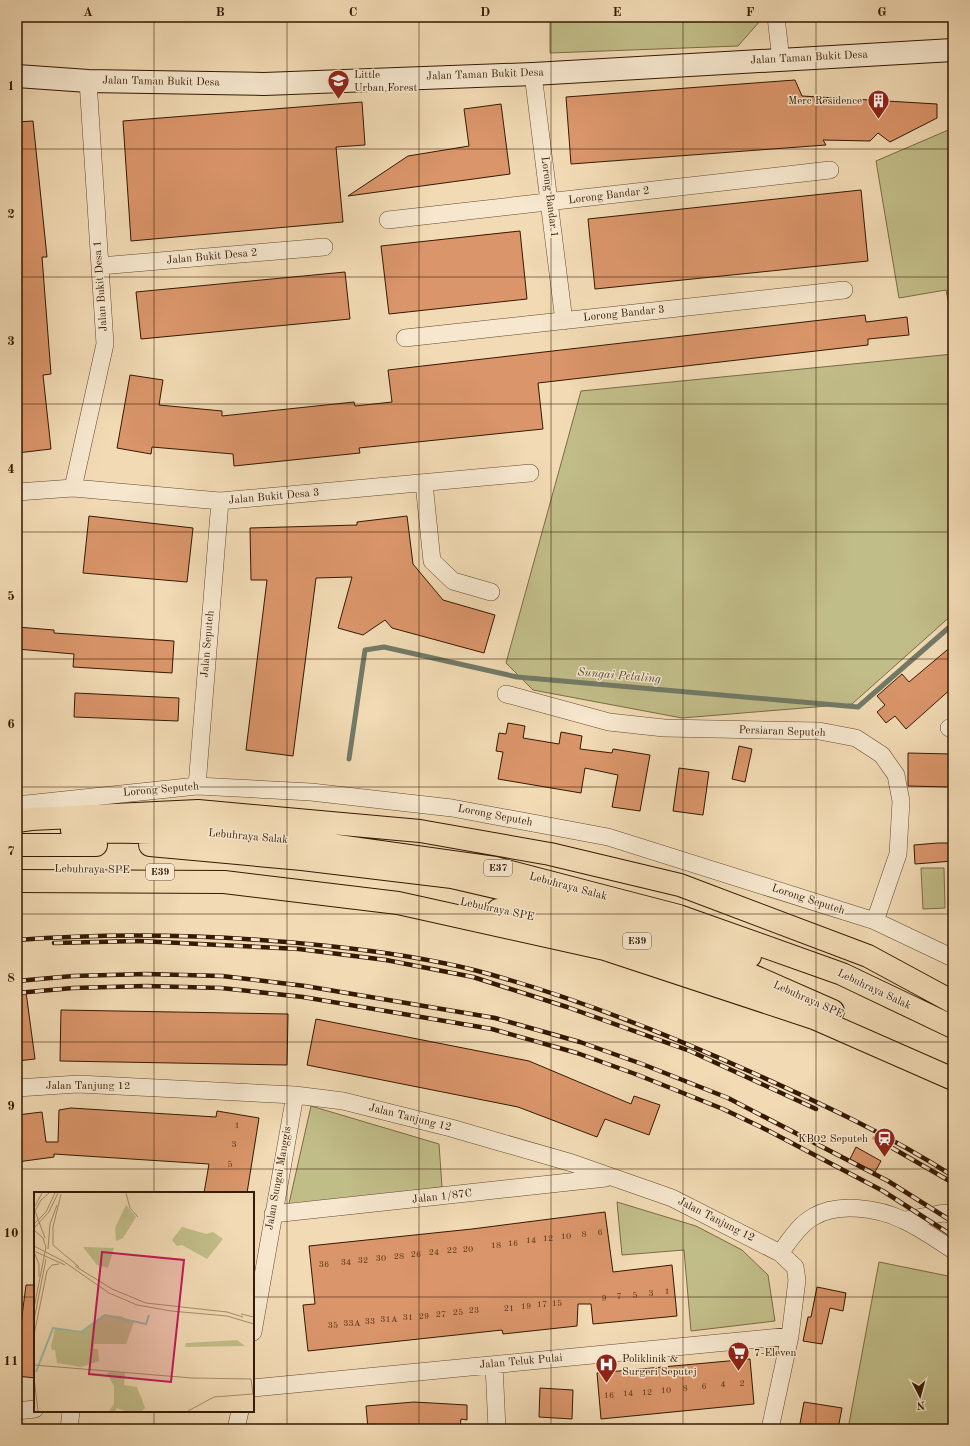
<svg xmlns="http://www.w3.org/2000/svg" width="970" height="1446" font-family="'Old Standard TT',serif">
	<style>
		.green { fill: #c1bd89; stroke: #7b6b44 }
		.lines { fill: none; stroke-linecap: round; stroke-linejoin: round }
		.stream { stroke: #727a66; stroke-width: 5 }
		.building { fill: #da956a; stroke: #351900 }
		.street-casing { stroke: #64492d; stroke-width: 18 }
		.secondary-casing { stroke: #351900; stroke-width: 24 }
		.highway-casing { stroke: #351900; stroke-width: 24 }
		.street { stroke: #f6e7ce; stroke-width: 17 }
		.secondary { stroke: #f6e7ce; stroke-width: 22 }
		.highway { stroke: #f1dab4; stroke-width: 22 }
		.rail-casing { stroke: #351900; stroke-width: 4.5 }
		.rail { stroke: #f6e7ce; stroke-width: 3; stroke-dasharray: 9; stroke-linecap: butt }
		.grid { fill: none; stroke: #351900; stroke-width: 1; stroke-opacity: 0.55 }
		.labels { text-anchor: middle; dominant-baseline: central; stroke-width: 3; stroke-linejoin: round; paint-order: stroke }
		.number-label { font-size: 9px; fill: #5e381a }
		.shield { fill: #f6e7ce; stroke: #6f573e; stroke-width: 1 }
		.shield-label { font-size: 10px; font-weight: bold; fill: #351900 }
		.street-label { font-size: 11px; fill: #351900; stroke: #f6e7ce }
		.poi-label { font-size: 11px; fill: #351900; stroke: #f6e7ce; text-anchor: start }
		.water-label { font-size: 12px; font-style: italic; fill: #544a33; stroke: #f6e7ce }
		.inset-river { fill: none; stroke: #9bbbaa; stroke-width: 2 }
		.inset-road { fill: none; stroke: #a68d6c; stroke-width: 1 }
		.view { fill: #c2185b; fill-opacity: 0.15; stroke: #c2185b; stroke-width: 2 }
		.inset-edge { fill: none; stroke: #351900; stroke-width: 2 }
		.neatline { fill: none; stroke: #351900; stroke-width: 1.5 }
		.grid-label { font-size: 13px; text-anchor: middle; font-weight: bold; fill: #351900 }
	</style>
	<rect width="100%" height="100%" fill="#f1dab4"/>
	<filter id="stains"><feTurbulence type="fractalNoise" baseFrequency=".005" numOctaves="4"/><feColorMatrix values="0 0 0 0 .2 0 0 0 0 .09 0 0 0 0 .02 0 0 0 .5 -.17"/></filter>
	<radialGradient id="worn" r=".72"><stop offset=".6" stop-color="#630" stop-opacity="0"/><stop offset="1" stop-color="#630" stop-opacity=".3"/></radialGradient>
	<path class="green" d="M550,17H759L760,21L738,46L550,53Z
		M953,128V324L946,290L899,298L876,161Z
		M953,354V614L852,704L682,718L533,690L506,663L581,391Z
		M921,868H944L945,908L923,909Z
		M311,1106L439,1144L442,1187L288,1208Z
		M617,1202L696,1226L742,1250L768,1275L775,1321L691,1331L684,1250L622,1255Z
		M879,1262L953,1277V1429H848Z"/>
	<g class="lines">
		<path class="stream" d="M349,759L365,650L384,647L517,677L858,707L953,624"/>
	</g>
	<path class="building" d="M795,80L802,96L937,104V118L890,142L878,133L870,141L823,140L826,145L571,164L566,97Z
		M362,102L365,145L336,147L343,222L131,241L123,121Z
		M501,104L510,174L348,196L408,156L469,146L464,109Z
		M33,121L47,257H42L51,374L43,375L51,449L17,453V122Z
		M861,190L868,261L595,289L588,219Z
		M520,231L527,299L389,314L381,246Z
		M345,272L350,319L141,339L136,292Z
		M865,315L866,322L907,317L909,335L868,339V345L538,383L543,429L359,448L360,453L234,466L233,454L152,447L151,454L117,448L130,375L163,380L159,405L222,411V416L354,402L355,406L392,402L388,370Z
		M89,516L193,528L187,582L83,573Z
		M407,516L413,564L443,600L495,615L484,653L392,628L385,620L363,635L338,628L352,577L316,578L293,756L246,750L267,580H251L250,528L357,525V522Z
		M17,627L54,630V633L174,641L172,673L73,667L74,654L17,649Z
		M953,645V687L906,729L895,716L886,723L877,712L885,705L877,696L902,674L909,682Z
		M75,693L179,698L178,721L74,717Z
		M508,723L525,726L523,738L559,744L561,732L582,736L580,749L612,753L613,749L650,755L640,811L612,807L618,775L585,768L581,793L498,779L503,752L496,751L499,733L506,734Z
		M739,746L752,749L745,782L732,779Z
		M908,753L951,754L949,787L908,786Z
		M679,768L709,772L703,815L673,811Z
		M938,843H953V861L915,864L914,845Z
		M17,992H26L35,1059L17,1061Z
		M61,1010L288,1014L287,1065L60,1061Z
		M316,1019L529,1061L631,1104L634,1096L660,1105L649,1135L605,1119L597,1137L518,1107L307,1065Z
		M71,1108L216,1117L217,1111L259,1118L247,1193H204L209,1164L54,1154V1157L17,1162V1115L42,1112L46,1142H58L59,1110Z
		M856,1147L881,1161L875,1172L850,1159Z
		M605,1212L613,1272L672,1265L677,1316L593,1324L591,1304H578L577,1326L503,1334L502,1330L308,1351L303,1305L315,1304L309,1246L472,1229Z
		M26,1285H35V1378L17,1376V1355Z
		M817,1287L846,1293L843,1311L830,1308L822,1344L803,1341L808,1317H811Z
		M750,1359L754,1404L601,1419L597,1373Z
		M540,1388L573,1390L572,1419L539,1417Z
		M414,1402L467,1405V1420L461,1419L460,1429H368L366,1406Z
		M804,1402L842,1408L838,1429H799Z"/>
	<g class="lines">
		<defs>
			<path id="street" d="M776,17L781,60
				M533,74L564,321
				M388,220L830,170
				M100,266L324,247
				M405,338L844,290
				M424,483L432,561L453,581L491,592
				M73,488L105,344L88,81
				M17,492L73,488L220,501L530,473
				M506,694L609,722L664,728L819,731L856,738L882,755L896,775L901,801L898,854L875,921
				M949,728H953
				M197,786L220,501
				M17,805L197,786L311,792L452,808L608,837L875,921L953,958
				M17,1088L78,1084L295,1095L343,1101L451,1128L572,1163L672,1198L780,1253L795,1267L797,1280L790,1336L770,1429
				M273,1214L606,1178
				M905,1220L944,1213L953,1215
				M780,1253C790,1240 799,1225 813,1217C838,1202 878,1208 903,1220C921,1228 937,1240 953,1250
				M253,1332L295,1095
				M494,1365L497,1429
				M253,1388L790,1336
				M17,1411L35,1409
				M69,1429L71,1411
				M236,1429L240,1411"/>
			<path id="secondary" d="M17,76L88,81L264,84L533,74L953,50"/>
			<path id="highway" d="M17,821L31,819L198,811L420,831L550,854L680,885L868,956L953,1002
				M72,831L203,833L309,842L495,868L679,916L842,974L953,1027
				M17,845H96
				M150,845L302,859L452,877L606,913L750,956
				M17,881L224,882L398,903L605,949L814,1018L953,1079
				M498,910L602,931L751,975L833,1011"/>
		</defs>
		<use href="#street" class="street-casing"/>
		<use href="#secondary" class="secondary-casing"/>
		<use href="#highway" class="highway-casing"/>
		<use href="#street" class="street"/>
		<use href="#secondary" class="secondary"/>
		<use href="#highway" class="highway"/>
		<defs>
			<path id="rail" d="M17,940C120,932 225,935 328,946C376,951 426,958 474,970C569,995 662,1032 751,1072C820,1103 889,1135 953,1176
				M54,943L139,941L299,949L386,960L473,977L567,1007L690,1051L816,1109
				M17,981L73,976L146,974L222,976L305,986L495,1018L580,1042L642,1064L728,1098L888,1181L953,1222
				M17,993L73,988L146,986L221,988L303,997L492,1029L577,1053L638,1075L723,1109L769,1131L883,1191L953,1236
				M875,1138L953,1183"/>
		</defs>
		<use href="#rail" class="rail-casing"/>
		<use href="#rail" class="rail"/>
	</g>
	<path class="grid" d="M154,17V1193M287,17V1429M419,17V1429M551,17V1429M683,17V1429M816,17V1429M17,149H953M17,277H953M17,404H953M17,532H953M17,659H953M17,787H953M17,914H953M17,1042H953M17,1169H953M17,1297H35M253,1297H953M154,1411V1429"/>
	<defs>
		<symbol id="school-pin" viewBox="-11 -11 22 30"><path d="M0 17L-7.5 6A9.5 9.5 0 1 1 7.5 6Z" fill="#8f2418" stroke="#f6e7ce"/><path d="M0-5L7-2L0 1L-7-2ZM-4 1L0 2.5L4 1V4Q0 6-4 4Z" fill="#fff"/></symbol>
		<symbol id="building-pin" viewBox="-11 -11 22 30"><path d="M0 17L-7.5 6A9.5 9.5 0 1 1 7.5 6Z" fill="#8f2418" stroke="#f6e7ce"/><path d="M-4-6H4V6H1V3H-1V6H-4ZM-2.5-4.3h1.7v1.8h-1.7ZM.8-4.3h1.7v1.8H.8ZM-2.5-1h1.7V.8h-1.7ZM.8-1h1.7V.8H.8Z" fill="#fff"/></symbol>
		<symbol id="station-pin" viewBox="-11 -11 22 30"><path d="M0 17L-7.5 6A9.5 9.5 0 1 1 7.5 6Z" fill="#8f2418" stroke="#f6e7ce"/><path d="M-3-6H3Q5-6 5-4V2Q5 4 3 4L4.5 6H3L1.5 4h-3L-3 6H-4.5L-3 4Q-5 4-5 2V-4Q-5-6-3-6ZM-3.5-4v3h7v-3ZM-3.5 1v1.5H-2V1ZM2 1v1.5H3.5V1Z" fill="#fff"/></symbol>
		<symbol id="supermarket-pin" viewBox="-11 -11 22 30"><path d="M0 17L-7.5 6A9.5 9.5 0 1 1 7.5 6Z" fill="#8f2418" stroke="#f6e7ce"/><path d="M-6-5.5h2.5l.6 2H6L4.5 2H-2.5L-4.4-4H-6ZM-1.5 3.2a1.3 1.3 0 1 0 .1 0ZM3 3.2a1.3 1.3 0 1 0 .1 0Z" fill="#fff"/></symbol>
		<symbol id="hospital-pin" viewBox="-11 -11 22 30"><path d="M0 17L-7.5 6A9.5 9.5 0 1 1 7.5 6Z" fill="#8f2418" stroke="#f6e7ce"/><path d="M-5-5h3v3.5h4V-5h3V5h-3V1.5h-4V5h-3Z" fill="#fff"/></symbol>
	</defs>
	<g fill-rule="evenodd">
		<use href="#school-pin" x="326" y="68" width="25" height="34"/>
		<use href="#building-pin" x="866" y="88" width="25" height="34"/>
		<use href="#station-pin" x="872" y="1126" width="25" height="34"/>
		<use href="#supermarket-pin" x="726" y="1340" width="25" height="34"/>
		<use href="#hospital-pin" x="594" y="1352" width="25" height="34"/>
	</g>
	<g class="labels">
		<g class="number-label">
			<text x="237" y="1125">1</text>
			<text x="234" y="1144">3</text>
			<text x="230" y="1164">5</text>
			<text x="600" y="1232">6</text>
			<text x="584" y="1234">8</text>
			<text x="566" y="1236">10</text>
			<text x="548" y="1238">12</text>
			<text x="531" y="1240">14</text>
			<text x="513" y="1243">16</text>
			<text x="496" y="1245">18</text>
			<text x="468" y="1249">20</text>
			<text x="452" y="1250">22</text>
			<text x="434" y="1252">24</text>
			<text x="416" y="1254">26</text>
			<text x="399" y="1256">28</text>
			<text x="381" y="1258">30</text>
			<text x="363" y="1260">32</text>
			<text x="346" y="1262">34</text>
			<text x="324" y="1264">36</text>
			<text x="667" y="1291">1</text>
			<text x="651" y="1293">3</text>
			<text x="635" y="1295">5</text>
			<text x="619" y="1296">7</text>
			<text x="604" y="1298">9</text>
			<text x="557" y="1303">15</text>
			<text x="542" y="1304">17</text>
			<text x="526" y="1306">19</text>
			<text x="509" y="1308">21</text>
			<text x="474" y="1310">23</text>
			<text x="458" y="1312">25</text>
			<text x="441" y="1314">27</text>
			<text x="424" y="1316">29</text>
			<text x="408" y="1317">31</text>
			<text x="389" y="1319">31A</text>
			<text x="370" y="1321">33</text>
			<text x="352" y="1323">33A</text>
			<text x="333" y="1325">35</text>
			<text x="742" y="1383">2</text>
			<text x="723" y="1384">4</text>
			<text x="704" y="1386">6</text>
			<text x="685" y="1388">8</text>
			<text x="666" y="1390">10</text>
			<text x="647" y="1392">12</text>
			<text x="628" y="1393">14</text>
			<text x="609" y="1395">16</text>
		</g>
		<g class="shield">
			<rect x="484" y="860" width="28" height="16" rx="3"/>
			<rect x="146" y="864" width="28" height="16" rx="3"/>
			<rect x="623" y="933" width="28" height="16" rx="3"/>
		</g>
		<g class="shield-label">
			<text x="498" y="868">E37</text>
			<text x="160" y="872">E39</text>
			<text x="637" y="941">E39</text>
		</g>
		<g class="street-label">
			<text transform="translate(809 58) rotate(-3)">Jalan Taman Bukit Desa</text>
			<text transform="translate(485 75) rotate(-2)">Jalan Taman Bukit Desa</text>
			<text transform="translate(161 82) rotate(1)">Jalan Taman Bukit Desa</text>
			<text transform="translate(609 196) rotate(-7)">Lorong Bandar 2</text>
			<text transform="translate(549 197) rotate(83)">Lorong Bandar 1</text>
			<text transform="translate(212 257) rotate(-5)">Jalan Bukit Desa 2</text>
			<text transform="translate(101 286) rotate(-94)">Jalan Bukit Desa 1</text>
			<text transform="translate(624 314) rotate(-6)">Lorong Bandar 3</text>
			<text transform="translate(274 497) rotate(-5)">Jalan Bukit Desa 3</text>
			<text transform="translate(208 644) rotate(-85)">Jalan Seputeh</text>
			<text transform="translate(782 732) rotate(2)">Persiaran Seputeh</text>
			<text transform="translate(161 790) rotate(-5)">Lorong Seputeh</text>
			<text transform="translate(495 816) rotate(11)">Lorong Seputeh</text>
			<text transform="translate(248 837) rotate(5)">Lebuhraya Salak</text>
			<text transform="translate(92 870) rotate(1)">Lebuhraya SPE</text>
			<text transform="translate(568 887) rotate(15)">Lebuhraya Salak</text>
			<text transform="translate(808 900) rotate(18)">Lorong Seputeh</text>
			<text transform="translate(497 910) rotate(12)">Lebuhraya SPE</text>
			<text transform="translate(874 990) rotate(25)">Lebuhraya Salak</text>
			<text transform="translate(808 1000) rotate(24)">Lebuhraya SPE</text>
			<text x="88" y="1086">Jalan Tanjung 12</text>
			<text transform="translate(410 1118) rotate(14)">Jalan Tanjung 12</text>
			<text transform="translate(279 1178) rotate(-80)">Jalan Sungai Manggis</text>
			<text transform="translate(442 1197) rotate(-6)">Jalan 1/87C</text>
			<text transform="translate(716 1220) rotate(27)">Jalan Tanjung 12</text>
			<text transform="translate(521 1362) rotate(-5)">Jalan Teluk Pulai</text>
		</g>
		<g class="poi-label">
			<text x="354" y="75">Little<tspan x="354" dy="13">Urban Forest</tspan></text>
			<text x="862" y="101" text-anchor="end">Merc Residence</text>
			<text x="868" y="1139" text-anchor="end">KB02 Seputeh</text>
			<text x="754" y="1353">7-Eleven</text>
			<text x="622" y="1359">Poliklinik &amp;<tspan x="622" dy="13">Surgeri Seputej</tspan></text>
		</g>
		<g class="water-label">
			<text transform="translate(619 676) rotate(5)">Sungai Petaling</text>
		</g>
	</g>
	<g transform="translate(34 1192)">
		<rect width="220" height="220" fill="#f1dab4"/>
		<path d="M92,13L102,25L89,46L82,49L81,36ZM148,35L172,42L179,40L189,47L173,67L148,53L143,54L138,48ZM49,55L80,56L74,76L63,73ZM72,123L86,124L100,130L92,152H60V157H64L65,169L47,175L23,171L21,158H18L17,154L21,137L47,141ZM203,148L211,154L151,155L152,151ZM75,180L91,181L90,193L103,195L111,216L108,219H91L83,216L81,219H75L80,212V194L73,182Z" fill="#c1bd89"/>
		<path class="inset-river" d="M2,180L19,136L47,140L71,123L112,132L115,123"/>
		<path class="inset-road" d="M92,1L96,16L104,25M27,2L19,35V53L45,75M1,14L8,1M0,32L12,20L21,1M0,36L15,20L24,1M0,38L9,46L12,55L0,116M11,46L1,19L7,8L15,1M0,54L29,69L75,101L103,113L137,119L193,124L220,132M14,57L16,32L23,13M0,59L31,73M0,60L5,72V85M41,74L78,97L112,111L193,120L209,125M207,122L220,125M0,128L12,67M0,143L13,79L18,73L25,72M0,173L158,186L217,187L219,202M0,186L4,219M154,219L180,205L219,202"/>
		<path class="view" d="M68,60L150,68L137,190L55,182Z"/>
		<rect width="220" height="220" class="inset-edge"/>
	</g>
	<rect width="970" height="1446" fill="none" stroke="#f1dab4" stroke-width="44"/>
	<g transform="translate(920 1396) rotate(174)" stroke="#f6e7ce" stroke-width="3" paint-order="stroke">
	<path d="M0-3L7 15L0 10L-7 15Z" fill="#351900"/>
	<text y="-6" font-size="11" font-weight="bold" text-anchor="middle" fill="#351900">N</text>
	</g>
	<rect x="22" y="22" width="926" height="1402" class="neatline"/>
	<g class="grid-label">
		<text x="88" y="16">A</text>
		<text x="220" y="16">B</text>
		<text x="353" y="16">C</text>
		<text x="485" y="16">D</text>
		<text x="617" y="16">E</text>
		<text x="750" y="16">F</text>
		<text x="882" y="16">G</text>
		<text x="11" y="90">1</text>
		<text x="11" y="218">2</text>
		<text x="11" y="345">3</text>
		<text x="11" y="473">4</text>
		<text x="11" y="600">5</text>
		<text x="11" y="728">6</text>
		<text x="11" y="855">7</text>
		<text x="11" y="982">8</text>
		<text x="11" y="1110">9</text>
		<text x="11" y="1237">10</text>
		<text x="11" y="1365">11</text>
	</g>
	<rect width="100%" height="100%" filter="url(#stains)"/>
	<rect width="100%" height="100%" fill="url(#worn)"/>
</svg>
